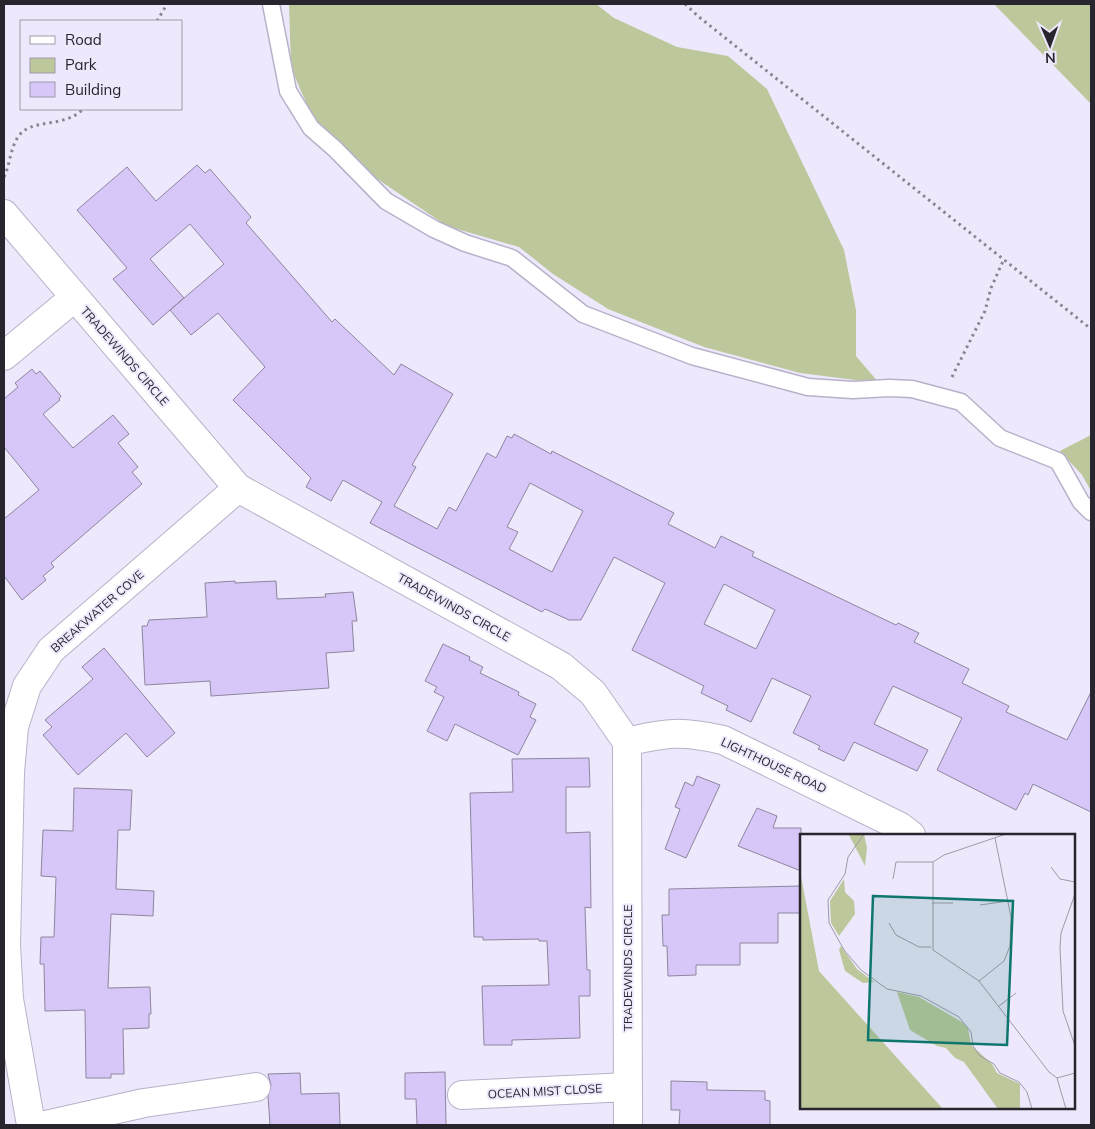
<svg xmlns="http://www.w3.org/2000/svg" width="1095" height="1129" font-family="Mulish,sans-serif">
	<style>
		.green { fill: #bcc89b }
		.building { fill: #d7c7f9; stroke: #8e869d; fill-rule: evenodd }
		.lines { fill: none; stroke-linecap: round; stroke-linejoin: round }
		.lane-casing { stroke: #b9b1c9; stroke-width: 19 }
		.street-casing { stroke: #b9b1c9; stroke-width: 30 }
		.path { stroke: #898493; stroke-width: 3; stroke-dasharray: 2.5 4; stroke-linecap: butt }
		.lane { stroke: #fff; stroke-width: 16 }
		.street { stroke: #fff; stroke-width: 28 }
		.labels { text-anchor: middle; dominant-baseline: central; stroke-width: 4; stroke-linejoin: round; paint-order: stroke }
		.street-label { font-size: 12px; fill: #28252e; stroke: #eee8fc }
		.inset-road { fill: none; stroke: #9f9aaa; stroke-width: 1 }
		.view { fill: #0f766e; fill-opacity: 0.15; stroke: #0f766e; stroke-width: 2.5 }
		.inset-edge { fill: none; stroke: #28252e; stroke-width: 2.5 }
	</style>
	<rect width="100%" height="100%" fill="#eee8fc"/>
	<path class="green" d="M289,4H596L614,18L677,47L728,56L767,89L844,250L856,310V356L879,383L800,373L704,347L608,309L553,274L519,247L447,226L361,168L312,116L291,68Z
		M994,4H1091V104Z
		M1091,435V491L1082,475L1060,451Z"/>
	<path class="building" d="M197,165L205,173L210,169L251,217L246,223L332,322L335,319L394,375L401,364L453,394L412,465L416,467L394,506L437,529L449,507L456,511L487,453L496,458L507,436L512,438L514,434L551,454L552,451L674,513L668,524L715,548L721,536L754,552L752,556L783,571L896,625L898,623L919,633L914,642L969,669L962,683L1009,706L1006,712L1067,740L1091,692V812L1033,784L1028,795L1025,793L1016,810L937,770L962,718L893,686L874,724L928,750L917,771L854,742L844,761L818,749L820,746L793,733L811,696L772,678L751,722L726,710L728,706L701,693L704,686L632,650L665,583L614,557L581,620H569L545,609L542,612L370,523L382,502L343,480L331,501L306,487L311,478L233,400L265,367L218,313L191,335L170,310L153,325L113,279L127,268L77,210L127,167L156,201ZM190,224L224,264L170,310L184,298L150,259ZM530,483L583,511L552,572L509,549L518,532L507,527ZM724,584L775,610L756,649L704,624Z
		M32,369L36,374L40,371L61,396L59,399L60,400L43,414L73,448L113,415L129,434L118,443L138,467L132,472L142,484L51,563L54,567L43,576L46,580L22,600L4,576V519L39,490L4,447V399L18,387L15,383Z
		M235,581V583L276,581L277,599L326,597L325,594L353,592L357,621H352L354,651L326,653L329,688L211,696L210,681L145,685L142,626H147L149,620L207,617L205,583Z
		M443,644L470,657L469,660L483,667L480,673L519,692L518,695L536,704L530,717L536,720L518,755L455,724L447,741L427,731L444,697L434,692L437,687L425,681Z
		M104,648L175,733L147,757L126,733L78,775L43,735L52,727L45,720L93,679L82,667Z
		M589,758L590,787H566V833L590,832L591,908L585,907L587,970H590V996H579L580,1038L512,1040V1045H484L482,986L549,985L547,941H539V939L483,940V937H474L470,793L513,792L512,759Z
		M697,776L720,785L686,858L665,849L680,809L675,807L685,782L693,786Z
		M74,788L132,790L130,830H118L116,889L154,891L153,916L111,914L108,988L150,987L151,1014H149V1028L123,1029L124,1074H111V1078H86L85,1010L45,1011L44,964H40L41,937H54L56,877L41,876L43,830L73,831Z
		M757,808L777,816L773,828H801V871L738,846Z
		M801,886V913H778V943H740V965H696V975L668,976L667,946H663L662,915H669V889Z
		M445,1072L446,1125H417L416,1099H405V1073Z
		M300,1073L301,1094L339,1093L340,1125H270L268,1096L271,1085L268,1074Z
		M671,1081L707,1082V1090L765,1091V1100L770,1101V1125H679L680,1110H671Z"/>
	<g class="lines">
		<defs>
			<path id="lane" d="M271,4L288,91L311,128L335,149L386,201L434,229L465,243L512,258L583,314L692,356L808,387L853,390L889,388L912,389L961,402L1000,438L1058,461L1081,502L1091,512"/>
			<path id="street" d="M4,214L238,488L561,666L593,693L627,742L628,1125
				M4,356L75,297
				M627,742C666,732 683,731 723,740L899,826L911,835
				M462,1095L628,1087
				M31,1125L9,999L6,945L10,772L14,727L27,686L51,650L238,488
				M46,1125L144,1103L256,1087"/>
		</defs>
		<use href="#lane" class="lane-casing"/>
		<use href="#street" class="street-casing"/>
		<path class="path" d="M685,4L699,17L1091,329
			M157,21L167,4
			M4,177C10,165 10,149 18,137C31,117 64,129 83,109
			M952,377L985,311L991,288L1004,259"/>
		<use href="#lane" class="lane"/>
		<use href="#street" class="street"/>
	</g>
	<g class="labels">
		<g class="street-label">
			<text transform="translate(125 356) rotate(49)">TRADEWINDS CIRCLE</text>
			<text transform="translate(454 607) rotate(29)">TRADEWINDS CIRCLE</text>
			<text transform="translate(97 611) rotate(-41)">BREAKWATER COVE</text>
			<text transform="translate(774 765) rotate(25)">LIGHTHOUSE ROAD</text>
			<text transform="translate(627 968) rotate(-90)">TRADEWINDS CIRCLE</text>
			<text transform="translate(545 1091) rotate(-3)">OCEAN MIST CLOSE</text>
		</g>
	</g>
	<g transform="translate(800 834)">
		<rect width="275" height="275" fill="#eee8fc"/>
		<path d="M64,0L67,14L65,32L49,1ZM0,37L19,137L143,275H0ZM44,45L45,58L54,67L55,80L39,102L31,89L30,67ZM41,112L57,135L74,148L63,149L45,137L39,116ZM97,158L119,163L162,188L168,194L171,211L192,230L197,239L220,250V275H198L164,228L155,224L146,214L137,212L110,196Z" fill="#bcc89b"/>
		<path class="inset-road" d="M64,0L48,23L45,40L28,66L29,89L44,116L61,136L87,155L121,162L159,183L171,198L173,212L180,222L194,230L200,239L219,248L227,258L232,275M133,28V116L179,147L249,238L257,244L275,239M133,28L144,21L206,0M251,33L260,45L275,48M93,45L96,28H133M275,60L261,99L260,114L263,177L275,212M132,69H153M180,71L208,67M89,89L96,101L119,113H131M179,147L204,127L210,112L211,83L195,4M199,172L216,159M257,244L266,275"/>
		<path class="view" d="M73,62L213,67L207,211L68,206Z"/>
		<rect width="275" height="275" class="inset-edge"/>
	</g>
	<rect width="1095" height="1129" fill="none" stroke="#28252e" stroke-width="10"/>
	<rect x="20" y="20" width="162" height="90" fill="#eee8fc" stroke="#9f9aaa"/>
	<rect x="30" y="36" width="25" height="8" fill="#ffffff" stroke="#9f9aaa"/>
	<text x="65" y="45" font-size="15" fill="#28252e">Road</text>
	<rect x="30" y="58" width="25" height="15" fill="#bcc89b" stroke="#9f9aaa"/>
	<text x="65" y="70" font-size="15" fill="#28252e">Park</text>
	<rect x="30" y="82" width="25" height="15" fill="#d7c7f9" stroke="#9f9aaa"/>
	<text x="65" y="95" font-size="15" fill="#28252e">Building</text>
	<g transform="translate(1050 45) rotate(178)" stroke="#eee8fc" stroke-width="4" paint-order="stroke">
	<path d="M0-4L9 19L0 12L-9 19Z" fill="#28252e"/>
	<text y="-8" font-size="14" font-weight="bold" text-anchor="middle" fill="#28252e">N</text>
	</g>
</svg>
